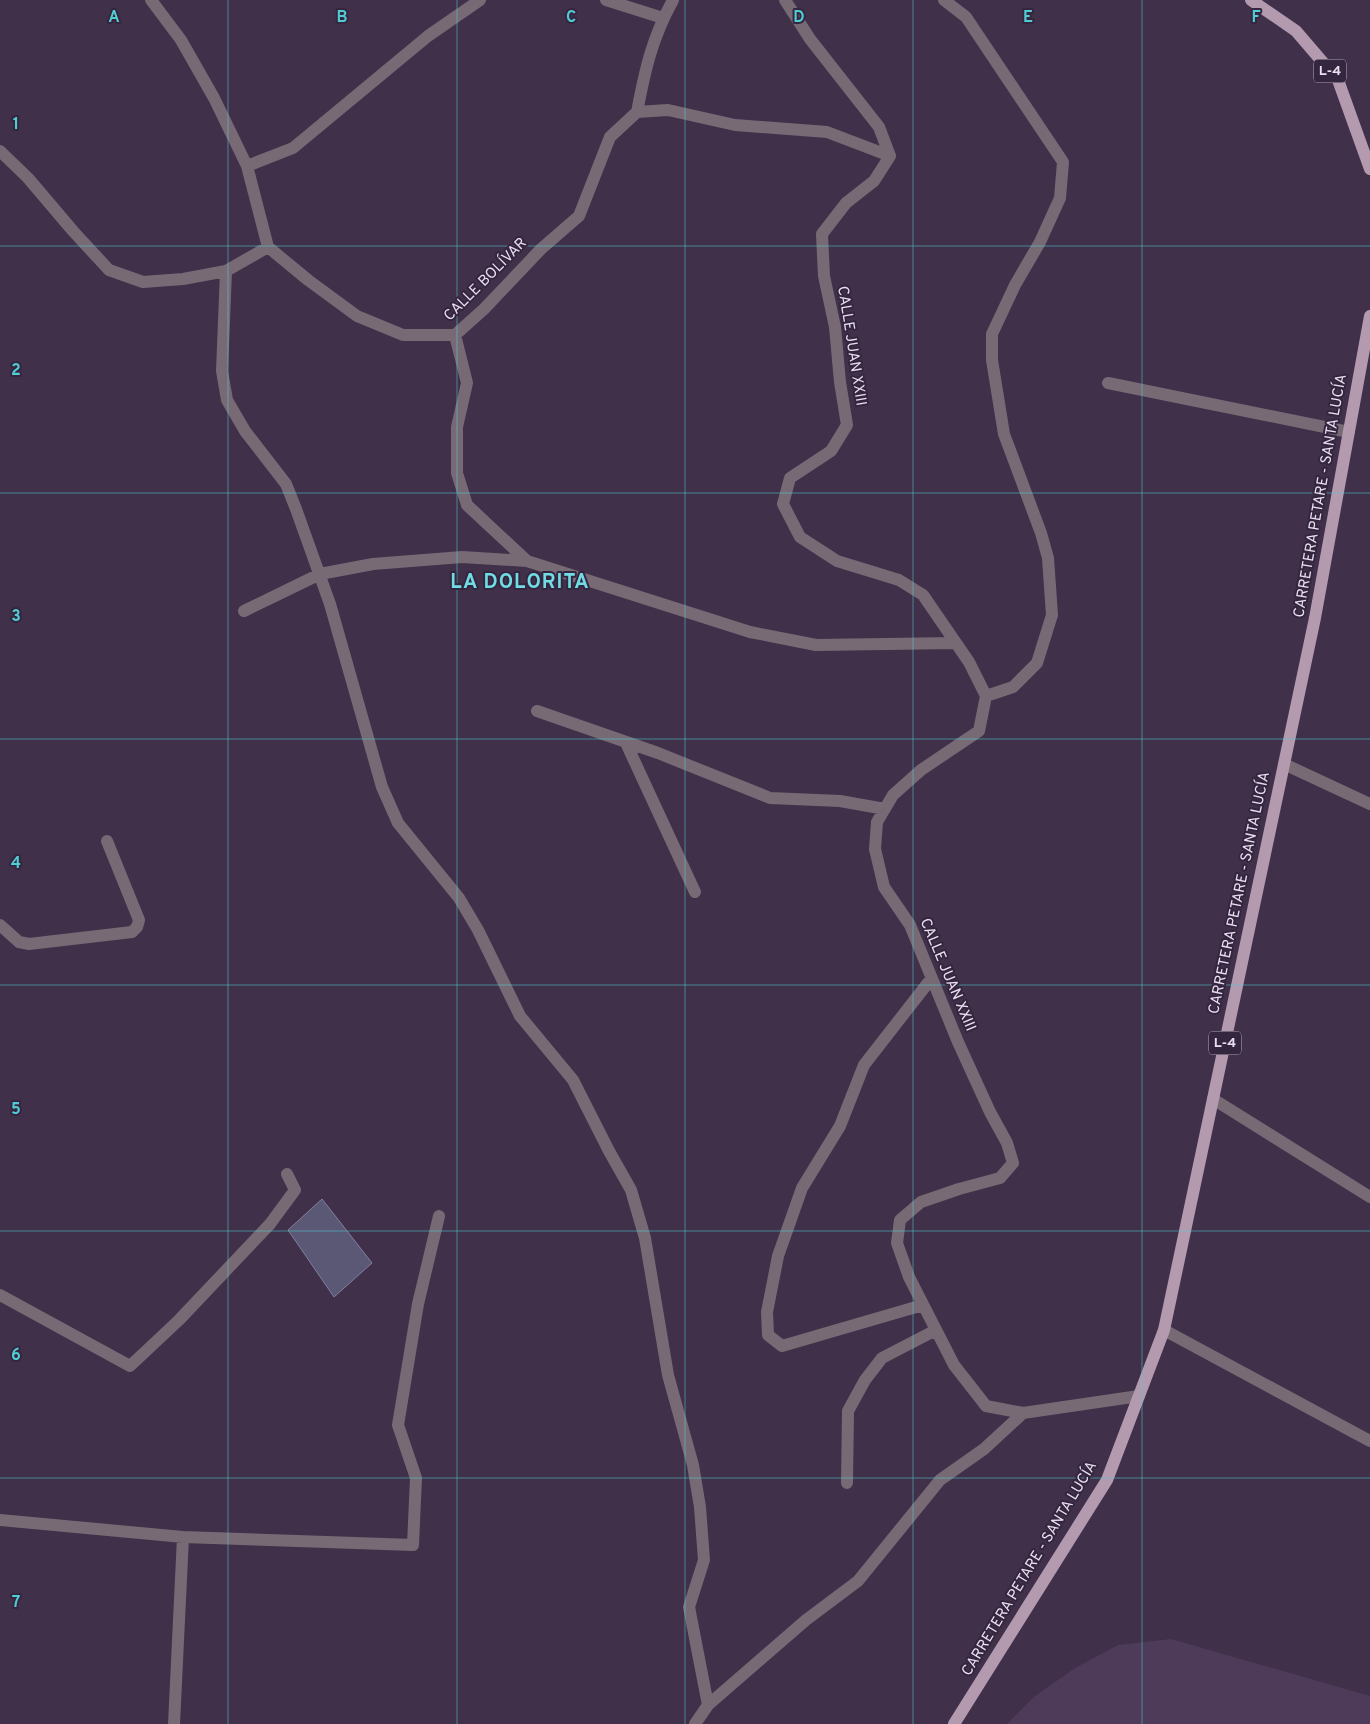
<svg xmlns="http://www.w3.org/2000/svg" width="1370" height="1724" font-family="Overpass,sans-serif">
	<style>
		.built { fill: #4d3b59 }
		.building { fill: #5b5876; stroke: #827f9f }
		.lines { fill: none; stroke-linecap: round; stroke-linejoin: round }
		.minor { stroke: #776a74; stroke-width: 12 }
		.major { stroke: #b49aaf; stroke-width: 12 }
		.grid { fill: none; stroke: #51ccd4; stroke-width: 1; stroke-opacity: 0.55 }
		.labels { text-anchor: middle; dominant-baseline: central; stroke-width: 4; stroke-linejoin: round; paint-order: stroke }
		.shield { fill: #35263f; stroke: #b3a8bb; stroke-width: 1 }
		.shield-label { font-size: 14px; font-weight: bold; fill: #e9dff0 }
		.street-label { font-size: 15px; fill: #e9dff0; stroke: #35263f }
		.district-label { font-size: 20px; font-weight: bold; letter-spacing: 1px; fill: #70dce3; stroke: #35263f }
		.grid-label { font-size: 16px; text-anchor: middle; font-weight: bold; fill: #51ccd4; stroke: #35263f; stroke-width: 4; stroke-linejoin: round; paint-order: stroke }
	</style>
	<rect width="100%" height="100%" fill="#40304a"/>
	<path class="built" d="M1171,1639L1370,1696V1724H1007L1035,1696L1075,1668L1118,1645Z"/>
	<path class="building" d="M322,1199L372,1263L334,1297L288,1230Z"/>
	<g class="lines">
		<path class="minor" d="M151,0L181,40L214,98L247,166L268,247L308,280L357,316L403,335H455L484,309L541,249L579,216L610,137L637,112L668,110L735,125L827,132L890,156
			M606,0L663,18
			M785,0L810,39L879,127L890,156L874,181L846,203L822,234L824,276L835,327L840,382L847,425L831,451L790,478L783,504L800,537L837,561L899,580L923,595L969,662L986,696L979,731L921,770L893,795L877,822L875,849L884,887L910,925L958,1042L990,1112L1007,1143L1013,1163L1000,1178L959,1189L921,1202L900,1220L897,1243L909,1277L954,1365L986,1406L1023,1413L1139,1396
			M944,0L966,17L1063,162L1060,198L1040,242L1015,285L992,334V360L1004,434L1041,533L1048,558L1052,615L1037,663L1013,687L986,696
			M637,112C645,70 652,38 673,0
			M0,151L28,178L73,231L109,270L143,282L183,279L226,271L268,247
			M247,166L293,148L428,36L480,0
			M226,271L222,371L227,400L245,431L286,484L296,509L330,604L382,787L398,823L459,898L478,930L520,1016L573,1080L609,1151L631,1190L645,1238L668,1375L693,1465L700,1507L704,1560L689,1607L708,1705
			M455,335L467,383L457,427V473L467,505L527,561
			M1108,383L1349,432
			M244,611L320,574L373,564L462,557L527,561L750,632L816,645L956,643
			M537,711L658,753L770,798L840,801L885,809
			M626,743L695,892
			M1284,764L1370,804
			M0,925L19,942L29,944L132,932L137,927L139,920L107,841
			M1213,1099L1370,1197
			M0,1295L130,1366L179,1320L270,1224L295,1190L287,1174
			M923,1305L782,1346L768,1335L767,1312L778,1256L802,1188L840,1126L864,1065L931,979
			M1164,1330L1370,1441
			M847,1483L848,1411L865,1380L882,1358L936,1330
			M0,1520L183,1537L413,1545L416,1478L398,1425L418,1304L439,1216
			M174,1724L183,1537
			M695,1724L708,1705L806,1620L858,1581L940,1480L984,1449L1023,1413"/>
		<path class="major" d="M1251,0L1296,31L1338,80L1370,169
			M954,1724L1107,1480L1164,1330L1315,618L1370,316"/>
	</g>
	<path class="grid" d="M228,0V1724M457,0V1724M685,0V1724M913,0V1724M1142,0V1724M0,246H1370M0,493H1370M0,739H1370M0,985H1370M0,1231H1370M0,1478H1370"/>
	<g class="labels">
		<g class="shield">
			<rect x="1314" y="59.5" width="32" height="23" rx="4"/>
			<rect x="1209" y="1031.5" width="32" height="23" rx="4"/>
		</g>
		<g class="shield-label">
			<text x="1330" y="71">L-4</text>
			<text x="1225" y="1043">L-4</text>
		</g>
		<g class="street-label">
			<text transform="translate(486 280) rotate(-45)">CALLE BOLÍVAR</text>
			<text transform="translate(851 346) rotate(81)">CALLE JUAN XXIII</text>
			<text transform="translate(1321 496) rotate(-80)">CARRETERA PETARE - SANTA LUCÍA</text>
			<text transform="translate(1240 893) rotate(-78)">CARRETERA PETARE - SANTA LUCÍA</text>
			<text transform="translate(947 975) rotate(67)">CALLE JUAN XXIII</text>
			<text transform="translate(1030 1569) rotate(-59)">CARRETERA PETARE - SANTA LUCÍA</text>
		</g>
		<g class="district-label">
			<text x="520" y="583">LA DOLORITA</text>
		</g>
	</g>
	<g class="grid-label">
		<text x="114" y="22">A</text>
		<text x="342" y="22">B</text>
		<text x="571" y="22">C</text>
		<text x="799" y="22">D</text>
		<text x="1028" y="22">E</text>
		<text x="1256" y="22">F</text>
		<text x="16" y="129">1</text>
		<text x="16" y="375">2</text>
		<text x="16" y="621">3</text>
		<text x="16" y="868">4</text>
		<text x="16" y="1114">5</text>
		<text x="16" y="1360">6</text>
		<text x="16" y="1607">7</text>
	</g>
</svg>
